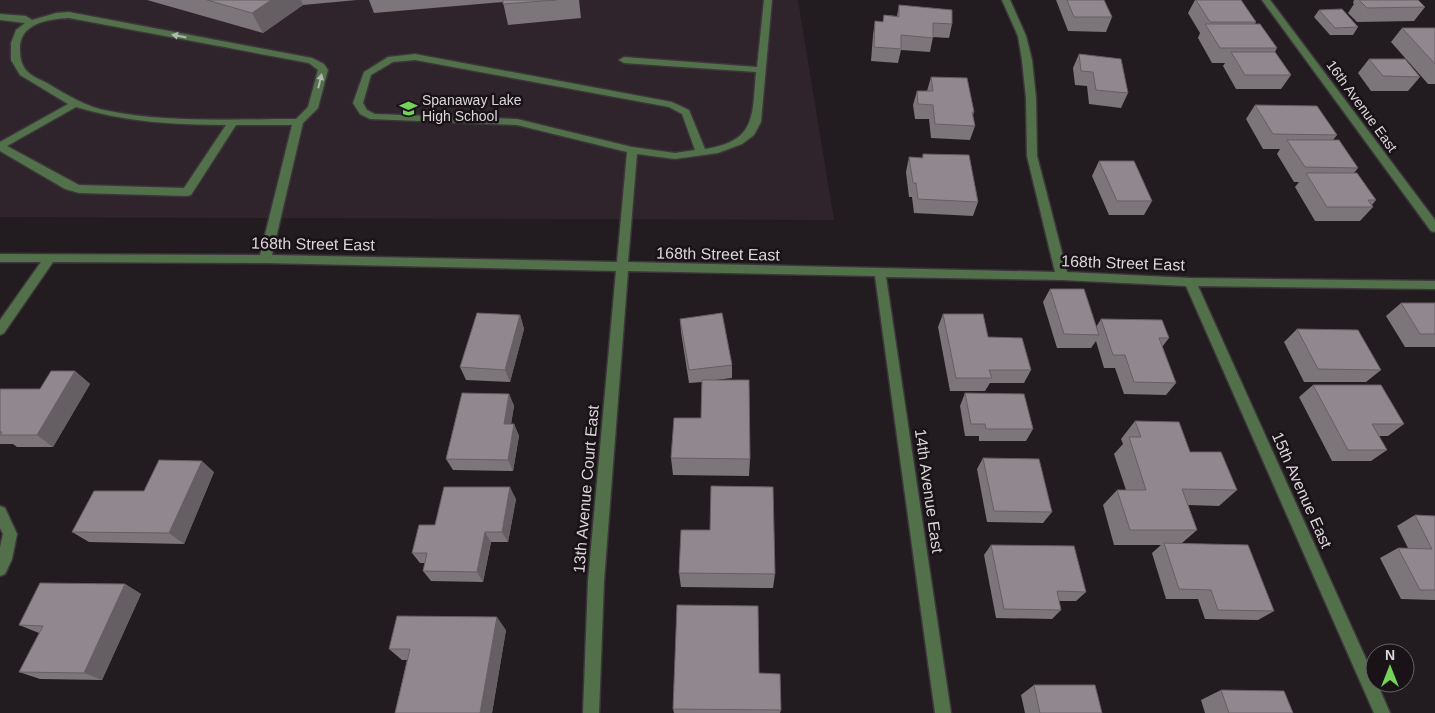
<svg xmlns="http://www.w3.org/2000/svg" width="1435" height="713" font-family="Arial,sans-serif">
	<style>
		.built { fill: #2f242c }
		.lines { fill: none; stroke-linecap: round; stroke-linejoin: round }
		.minor-casing { stroke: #3c363a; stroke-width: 3 }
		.minor { fill: #52714a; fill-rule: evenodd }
		.wall { fill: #7c757a }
		.shaded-wall { fill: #655f63 }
		.building { fill: #90888e; stroke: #655f63 }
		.oneway { fill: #b1b8ae }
		.labels { text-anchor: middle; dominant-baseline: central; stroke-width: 5; stroke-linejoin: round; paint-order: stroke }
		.far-poi-label { font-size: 14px; fill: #dad6d9; stroke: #191317; text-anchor: start }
		.far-street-label { font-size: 14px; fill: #dad6d9; stroke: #191317 }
		.street-label { font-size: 16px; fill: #dad6d9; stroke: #191317 }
	</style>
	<rect width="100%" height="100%" fill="#221c20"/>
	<path class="built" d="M0,0H798L834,220L0,217Z"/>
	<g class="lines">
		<defs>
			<path id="minor" d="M764,0H772L761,122L754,135L742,144L718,153L675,159L637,154L628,262L1055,272L1027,156L1026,98L1022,60L1018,36L1002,0H1010L1026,36L1032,60L1036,98L1037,156L1067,272L1190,278L1435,281V289L1198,286L1375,679V683H1377L1390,713H1374L1186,286L1062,280L886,277L951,713H935L875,276L628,271L604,581L599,713H583L588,581L616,271L265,263L53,262L4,333L0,335V320L41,262H0V254L260,255L292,125H236L191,195L187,196L79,193L65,189L0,151V142L68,104L20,75L11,60V43L16,30L25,23L0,20V14L26,16L32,20L56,13L69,12L312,58L324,64L328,70L318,108L303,123L272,255L617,262L627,152L517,125L370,119L360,114L353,103L364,72L388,57L415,54L672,102L689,110L705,149C757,141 752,116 756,72L624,63L619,60L624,57L757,67ZM69,18L309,63L318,70L308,107L296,119C234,119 170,123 109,111C86,107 67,95 47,83C41,80 33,77 28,72C22,67 20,58 20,51C18,24 47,19 69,18ZM415,60L669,107L682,114L695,150L675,153L632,147L517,119L375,114L367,110L363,103L371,75L393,62ZM76,107C125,122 175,125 226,125L184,188L79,185L7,146Z
				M1262,0H1270L1435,220V232L1431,231Z
				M0,506L5,508L17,534L12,559L5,574L0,576V547L3,534L0,528Z"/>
		</defs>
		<use href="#minor" class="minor-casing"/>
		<use href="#minor" class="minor"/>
	</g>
	<path class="wall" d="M147,0H357L303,5L263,33Z
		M369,0H579L581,18L508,25L503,2L374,13Z
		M1056,0H1099L1112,17L1106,32L1068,31Z
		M1195,0H1241L1256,22L1255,24L1277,48L1275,52L1291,75L1281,89H1236L1223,66L1225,63H1212L1198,38L1200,33L1188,13Z
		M1354,0H1418L1425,7L1414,21L1357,22L1348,13L1354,4L1353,3Z
		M899,5L952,24L949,38L933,37L930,52L901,50L898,63L871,61L873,35L875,21L883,22L884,15L897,16Z
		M1319,10L1358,27L1353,35H1330L1314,17Z
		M1402,28H1435V84H1428L1391,42Z
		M1079,54L1128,93L1121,108L1089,104L1087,86L1075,85L1073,68Z
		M1369,59L1420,77L1408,91H1371L1358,73Z
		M931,77L974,112L973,116L975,126L970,140L931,138L929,119H915L913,105L917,91H927Z
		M1255,105L1337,135L1333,140L1358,168L1354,173L1376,200L1372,205L1373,207L1360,221H1315L1295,187L1299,182H1294L1277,154L1280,149H1263L1246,119Z
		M923,154L978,202L973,216L914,213L912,197H909L906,172L909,157L922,158Z
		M1099,161L1152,201L1144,215H1109L1092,176Z
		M1050,289L1096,327L1101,319L1169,338L1162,347L1176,383L1166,395L1124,394L1115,368H1104L1096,341L1091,348H1057L1043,302Z
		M1401,303H1435V347H1405L1386,316Z
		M943,314L988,337L1031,370L1024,383H990L985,391H950L938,327Z
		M520,315L524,329L510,382L466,380L460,367Z
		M680,319L732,365V378L715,380L750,459L749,476L673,475L671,458L701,418L702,382L689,383L681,332Z
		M1297,329L1381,370L1366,382H1304L1284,342Z
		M75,371L90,384L53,447H17L13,444H0V389H40Z
		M1313,385L1404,424L1388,436H1379L1387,450L1371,461H1332L1299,397Z
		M965,393L1033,429L1026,441H979V436H965L960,406Z
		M509,394L514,406L511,424H514L519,436L513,471L453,470L446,459Z
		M1135,421L1190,452L1237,490L1219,506L1188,505L1197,530L1182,543L1274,611L1258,620L1205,619L1198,599H1166L1152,553L1161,545H1114L1103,505L1117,490H1126L1114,454L1123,444L1121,439Z
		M983,458L1052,512L1043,523L987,522L977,469Z
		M214,472L184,544L89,542L72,532L144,491Z
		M516,499L508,542H491L483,582L431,581L423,571L425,563H420L412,553L435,525Z
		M1415,515L1435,516V600L1401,599L1380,558L1398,548H1408L1397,526Z
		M710,530L775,574L773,588L681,587L679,573Z
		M991,545L1086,592L1076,601H1059L1061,610L1052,619L996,618L984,555Z
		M125,584L141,594L102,680L40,679L19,672L39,633L19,625Z
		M506,630L492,713H395L407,660H402L389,649Z
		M759,673L781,710L780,713H674L673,709Z
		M1034,685L1102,713H1025L1021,695Z
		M1221,690L1293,713H1205L1201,700Z"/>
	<path class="shaded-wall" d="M271,0H301L303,5L263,33L252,13Z
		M520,315L524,329L510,382L505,370Z
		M75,371L90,384L53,447L37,435Z
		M509,394L514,406L509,436L504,424Z
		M514,424L519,436L513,471L508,460Z
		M202,461L214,472L184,544L169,533Z
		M510,487L516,499L508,542L502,532Z
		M485,532L491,542L483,582L477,572Z
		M125,584L141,594L102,680L84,673Z
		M497,617L506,630L492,713H480Z"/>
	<path class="building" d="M207,0H271L252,13Z
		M503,0H556L503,4Z
		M1067,0H1104L1112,17H1074Z
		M1196,0H1241L1256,22H1210Z
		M1359,0H1418L1425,7L1367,8Z
		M899,5L952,10V24L933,23V38L901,35V49L874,47L875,21L883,22L884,15L899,17Z
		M1342,9L1358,27L1335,28L1319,10Z
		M1205,24H1260L1277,48H1220Z
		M1402,28H1435V64Z
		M1231,52H1275L1291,75H1245Z
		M1079,54L1121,59L1128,93L1096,90L1093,72L1081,71Z
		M1369,59H1405L1420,77L1383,76Z
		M931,77L967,78L974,112H972L975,126L935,124L933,105L918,104L917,91H933Z
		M1255,105L1317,106L1337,135L1273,134Z
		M1287,140H1339L1358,168L1305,167Z
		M923,154L969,155L978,202L918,199L916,183H913L909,157L923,158Z
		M1099,161H1134L1152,201H1117Z
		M1306,173H1357L1376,200H1368L1373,207H1327Z
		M1050,289H1084L1099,335L1064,334Z
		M1401,303H1435V334H1420Z
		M477,313L520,315L505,370L460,367Z
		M722,313L732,365L689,370L680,319Z
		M943,314H983L988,337L1022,338L1031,370H989L992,378H956Z
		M1101,319L1162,320L1169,338H1159L1176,383L1134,382L1125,355H1113Z
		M1297,329L1358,330L1381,370L1318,369Z
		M51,371H75L37,435H0L2,432H0V389H40Z
		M702,380H749L750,459L671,458L674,418H701Z
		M1313,385H1381L1404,424H1372L1387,450H1348Z
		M462,393L509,394L504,424H514L508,460L446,459Z
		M965,393L1024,394L1033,429H986L985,424H971Z
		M1135,421L1179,422L1190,452H1221L1237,490L1182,489L1197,530H1130L1117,490H1146L1129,437H1141Z
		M983,458L1039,459L1052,512L994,511Z
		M159,460L202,461L169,533L72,532L94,491H144Z
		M711,486L773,487L775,574L679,573L681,530H710Z
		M444,487H510L502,532H485L477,572L423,571L427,553H412L419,525H435Z
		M1415,515L1435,516V590H1420L1398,548L1432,549Z
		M1164,543L1248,545L1274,611L1218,610L1211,590L1179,589Z
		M991,545L1074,546L1086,592L1057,591L1061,610L1004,609Z
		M40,583L125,584L84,673L19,672L43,626L19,625Z
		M677,605L758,606L759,673L780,674L781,710L673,709Z
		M397,616L497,617L480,713H395L410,649H389Z
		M1034,685H1095L1102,713H1040Z
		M1221,690L1284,691L1293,713H1229Z"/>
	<defs><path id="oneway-solid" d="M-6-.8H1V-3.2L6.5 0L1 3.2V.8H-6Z" transform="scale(1.25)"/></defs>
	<g class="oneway">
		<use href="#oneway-solid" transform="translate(179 36) rotate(-169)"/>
		<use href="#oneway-solid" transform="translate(320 81) rotate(-76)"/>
	</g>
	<defs>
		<symbol id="school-bare" viewBox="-9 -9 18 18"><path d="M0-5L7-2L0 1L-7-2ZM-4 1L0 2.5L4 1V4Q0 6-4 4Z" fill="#74d25b" stroke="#191317" stroke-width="2.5" paint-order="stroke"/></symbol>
	</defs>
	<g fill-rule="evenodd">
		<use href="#school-bare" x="396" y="96" width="25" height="25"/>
	</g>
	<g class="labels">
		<g class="far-poi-label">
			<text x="422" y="100">Spanaway Lake<tspan x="422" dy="16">High School</tspan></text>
		</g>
		<g class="far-street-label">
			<text transform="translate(1362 106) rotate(54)">16th Avenue East</text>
		</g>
		<g class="street-label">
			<text transform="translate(313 244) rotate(1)">168th Street East</text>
			<text transform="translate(718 254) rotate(1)">168th Street East</text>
			<text transform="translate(1123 263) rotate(2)">168th Street East</text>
			<text transform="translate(586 489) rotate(-85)">13th Avenue Court East</text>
			<text transform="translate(1302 490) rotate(66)">15th Avenue East</text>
			<text transform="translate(929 491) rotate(82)">14th Avenue East</text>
		</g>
	</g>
	<g transform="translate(1390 668)"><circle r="24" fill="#191317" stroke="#666165"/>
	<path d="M0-4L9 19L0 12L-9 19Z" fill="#74d25b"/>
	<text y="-8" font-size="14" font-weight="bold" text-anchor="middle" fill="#dad6d9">N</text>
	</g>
</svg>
